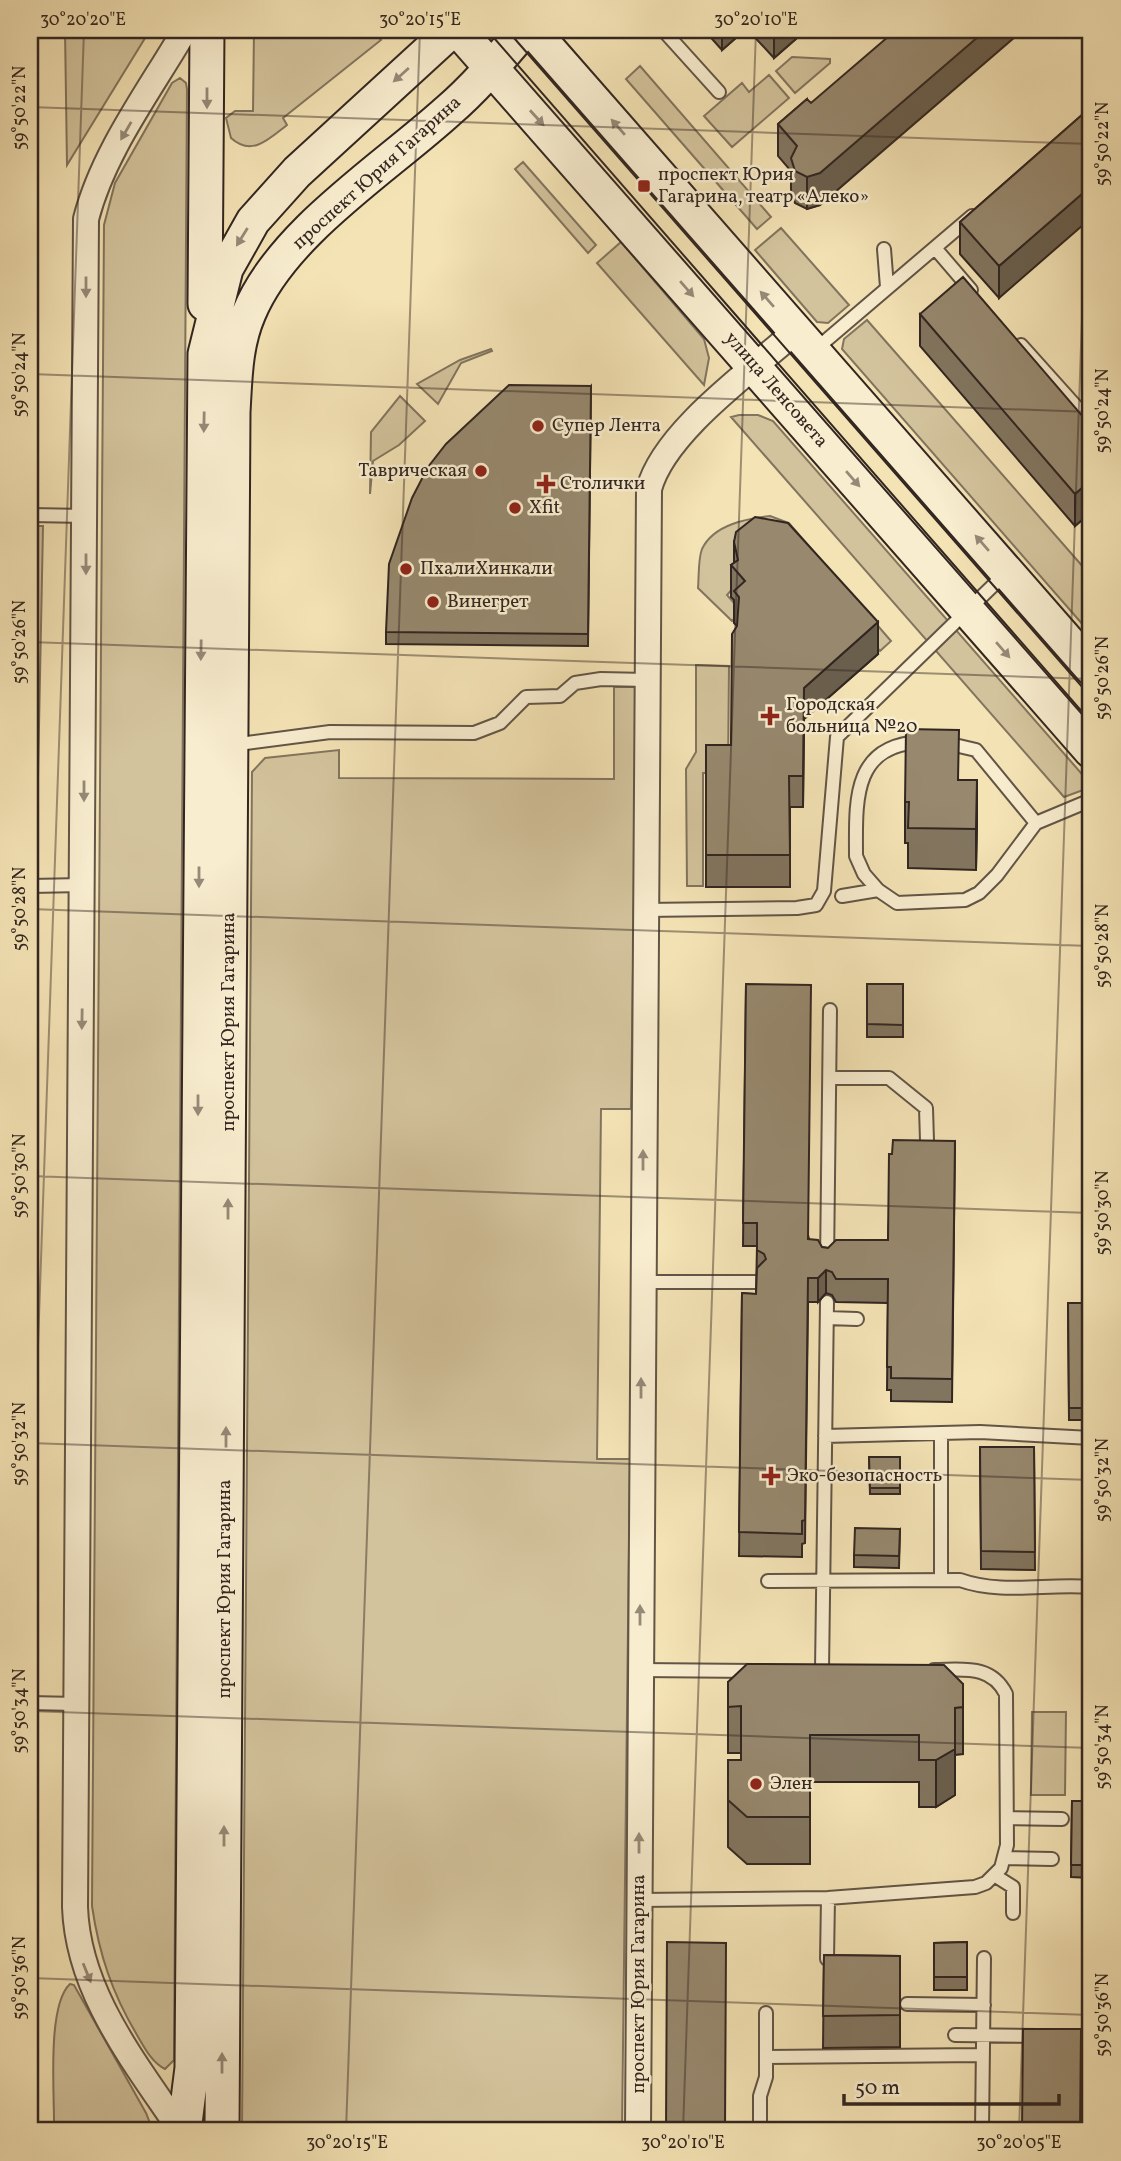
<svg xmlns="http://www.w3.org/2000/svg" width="1121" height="2161" font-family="Vollkorn,serif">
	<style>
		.green { fill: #d3c39c; stroke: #82745e; stroke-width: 2 }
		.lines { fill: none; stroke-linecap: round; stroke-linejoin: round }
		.lane-casing { stroke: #625546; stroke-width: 16 }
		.street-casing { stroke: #625546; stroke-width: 28 }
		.secondary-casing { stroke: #322621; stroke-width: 37 }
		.lane { stroke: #f8edcf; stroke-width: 12 }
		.street { stroke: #f8edcf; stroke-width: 24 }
		.secondary { stroke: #f8edcf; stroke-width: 33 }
		.tram { stroke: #322621; stroke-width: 2 }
		.wall { fill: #82755f; stroke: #322621; stroke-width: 2 }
		.shaded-wall { fill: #6a5f4d; stroke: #322621; stroke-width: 2 }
		.building { fill: #97886e; stroke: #322621; stroke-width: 2 }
		.oneway { fill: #958a78 }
		.ticks { fill: none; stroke: #322621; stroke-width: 2; stroke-opacity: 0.45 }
		.poi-dot { fill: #8f2418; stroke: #f8edcf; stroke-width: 2.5 }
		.labels { text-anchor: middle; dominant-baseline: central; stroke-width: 5; stroke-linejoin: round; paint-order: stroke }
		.street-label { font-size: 19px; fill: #322621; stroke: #f8edcf }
		.poi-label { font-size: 19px; fill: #322621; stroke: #f8edcf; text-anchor: start }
		.neatline { fill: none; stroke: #322621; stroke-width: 2.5 }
		.ticks-label { font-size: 18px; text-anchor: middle; fill: #322621 }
	</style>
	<rect width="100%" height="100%" fill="#f4e3b5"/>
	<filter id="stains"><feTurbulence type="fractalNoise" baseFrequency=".00286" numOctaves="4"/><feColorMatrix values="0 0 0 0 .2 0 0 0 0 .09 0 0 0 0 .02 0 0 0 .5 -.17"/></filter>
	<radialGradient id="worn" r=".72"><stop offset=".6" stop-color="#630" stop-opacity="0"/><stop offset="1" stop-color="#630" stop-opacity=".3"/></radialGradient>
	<path class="green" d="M65,30H150L67,165Z
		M254,30H372L381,40L283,118L287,125C269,139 252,157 231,138L226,118L235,111H253Z
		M792,57L830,59V63L795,93L776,71Z
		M640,66L771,217L757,229L626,79Z
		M769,75L789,98L732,147L704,116L742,83L749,92Z
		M180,78L186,83L187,89L174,2060L165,2069C152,2063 144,2047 137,2035C112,1993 99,1954 92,1906L104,225L115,183L172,83Z
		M523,162L596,245L588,253L515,169Z
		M781,228L849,305L828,323L817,322L755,250Z
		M621,242L704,339L709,358L704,385L597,263Z
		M867,320L1091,576V634L842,349L844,339Z
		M491,349L492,351L461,363L438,404L417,384L460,360Z
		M400,396L425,421L399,445L373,461L370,494L371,432Z
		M739,415H758L773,421L1088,781L1086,789L1064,797L731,417Z
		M770,516L789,523L891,641L880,651L786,547L737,556L731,574L734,587L727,595L741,611L732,621L698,588C699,577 698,559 702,549C714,524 747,519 770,516Z
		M30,526H43L36,877H30Z
		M696,665L729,666L728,772L703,773V886H687L686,769L696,752Z
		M614,687H637L631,1109H601L597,1459H630L622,2131H242L252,772L265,758L339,750V778L614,779Z
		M1032,1712H1066L1065,1795H1031Z
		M70,1984L74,1985L146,2113L153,2131H54C55,2099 46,2006 70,1984Z"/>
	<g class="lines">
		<defs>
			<path id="lane" d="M663,30L719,92
				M935,248L971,290
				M884,249L887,287
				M1021,345L1091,423
				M816,349L972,216
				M30,515L86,516
				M921,742C851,745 856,803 856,856L864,874L878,890L897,903L965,900L979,893L997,875L1036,823L1091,800
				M946,743L976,750L1036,823
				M231,745L330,732L474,733L500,723L526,697L560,696L575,683L601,679L646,680
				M30,886L83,885
				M842,896L878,890
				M644,910L797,908L816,905L824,891L837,737L1007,572
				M830,1078H889L926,1108L927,1141
				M827,1263L830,1010
				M642,1282H757
				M827,1318L857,1319
				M825,1436L980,1432L1091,1438
				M941,1580V1433
				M768,1581L960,1580C1002,1595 1048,1583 1091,1587
				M639,1670L755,1671
				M822,1671L827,1302
				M30,1703L76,1704
				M1007,1818L1062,1819
				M1005,1858L1052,1859
				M994,1875L1013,1887V1913
				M639,1900L828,1898L975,1887L986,1883L1001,1868L1007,1845L1006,1694C991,1664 963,1670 934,1670
				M827,1959L828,1898
				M907,2004L984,2005
				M955,2035L1038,2036
				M1067,2036L1091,2037
				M766,2057L983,2055
				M760,2131V2096L766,2077V2013
				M982,2131L984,1958"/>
			<path id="street" d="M181,2131C135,2062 78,1993 75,1907L86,219C103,152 150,90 185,30
				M638,2131L649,489C664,432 751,371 796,331"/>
			<path id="secondary" d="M458,30L1091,751
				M532,30L1091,668
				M205,304L207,30
				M184,2131L192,2068L205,354L226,269L253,221L297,172L452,30
				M222,2131L233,412C235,379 235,345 249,313C282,233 384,169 448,111C476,87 500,58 524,30"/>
		</defs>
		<use href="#lane" class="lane-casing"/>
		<use href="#street" class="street-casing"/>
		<use href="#secondary" class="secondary-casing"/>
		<use href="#lane" class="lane"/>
		<use href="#street" class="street"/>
		<use href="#secondary" class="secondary"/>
		<path class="tram" d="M487,30L1091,722
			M507,30L1091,697"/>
	</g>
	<path class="wall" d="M704,30H745L722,50Z
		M748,30H841V32L805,31L774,58Z
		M807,99L820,205L807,209L795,203L791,190V171L778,156V124Z
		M1091,107L999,298L960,254V222Z
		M920,314L1091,426V512L1075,526L920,346Z
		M591,386L588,646L386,644V632Z
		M734,542L878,654L804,719L803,807H790V887H706V745H731L737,626L734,623V600L731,597V565L734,563Z
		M959,780L977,821L976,870L908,868V843H905V802Z
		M746,984L809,1239L822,1247L828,1248L888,1240L892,1154L955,1141L952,1402L891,1401V1390H887L888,1303L836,1302L832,1295L826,1293L818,1302H808L805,1543L802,1544V1557L739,1556L742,1293L756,1294L757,1246H743Z
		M867,984H903V1037H867Z
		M1068,1303H1091V1420H1069Z
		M980,1447H1034L1035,1570L981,1569Z
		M869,1457H900V1494H870Z
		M900,1529L899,1568L854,1567V1555Z
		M728,1682L963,1684V1754L955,1755V1795L936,1807H919V1782H810V1864H747L728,1847V1760H741V1753H728Z
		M1072,1801H1091V1878L1071,1877Z
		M967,1942V1990H934V1943Z
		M824,1955L900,1956V2047L823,2048Z"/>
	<path class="shaded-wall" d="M722,30H745L722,50Z
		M774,30H805V31L774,58Z
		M986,30H1023L820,205L807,209V177Z
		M1091,186V218L999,298V266Z
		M1091,480V512L1075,526V494Z
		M878,622V654L804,719L803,807L804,688Z
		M977,780V821L976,870V829Z
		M826,1270V1293L818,1302V1278Z
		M955,1749V1795L936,1807V1760Z"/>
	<path class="building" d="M896,30H986L820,173L807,177L795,171L791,158L797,146L778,124L807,99L811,103Z
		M1091,107V186L999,266L960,222Z
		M963,277L1091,426V480L1075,494L920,314Z
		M509,385L591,386L588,634L386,632L389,564L412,498L428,467L446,444Z
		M755,517L788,523L878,622L804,688L803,776H789L790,855H706V745H731L732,634L737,626L739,597L734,591L745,581L731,565L738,560L734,542L736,532Z
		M906,729L959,730L958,780H977L976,829L908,828L909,802H905Z
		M746,984L811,985L808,1239L818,1240L822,1247L828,1248L836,1240H888L889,1154H892L893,1140L955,1141L952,1379L891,1378V1367H887L888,1279H836L832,1272L826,1270L818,1278H808L805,1520L802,1521V1534L739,1532L742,1293L756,1294L757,1268L766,1259L764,1254L757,1250V1223H743Z
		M867,984H903V1025L867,1024Z
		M1068,1303H1091V1408H1069Z
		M980,1447H1034L1035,1552L981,1551Z
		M869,1457H900V1488H870Z
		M855,1528L900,1529L899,1556L854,1555Z
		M747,1664L944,1665L963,1684V1707L955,1708V1749L936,1760H919V1735H810V1817H747L728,1800V1760H741V1706L728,1707V1682Z
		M1072,1801H1091V1865H1071Z
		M667,1942L726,1943L725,2131H666Z
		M967,1942V1977H934V1943Z
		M824,1955L900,1956V2015L823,2016Z
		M1023,2029H1081L1080,2131H1022Z"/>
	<defs><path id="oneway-solid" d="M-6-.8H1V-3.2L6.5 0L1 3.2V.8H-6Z" transform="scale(1.75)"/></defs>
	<g class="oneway">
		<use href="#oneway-solid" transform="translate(401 75) rotate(138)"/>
		<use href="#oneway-solid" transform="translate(207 98) rotate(90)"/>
		<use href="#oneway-solid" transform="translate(537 118) rotate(48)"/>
		<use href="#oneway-solid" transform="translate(618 127) rotate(-131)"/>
		<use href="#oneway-solid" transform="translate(126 131) rotate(120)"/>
		<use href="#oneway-solid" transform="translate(242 237) rotate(122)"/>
		<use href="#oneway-solid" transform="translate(86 287) rotate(90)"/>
		<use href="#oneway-solid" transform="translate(687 289) rotate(49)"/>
		<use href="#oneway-solid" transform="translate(767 299) rotate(-131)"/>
		<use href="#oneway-solid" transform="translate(204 422) rotate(91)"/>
		<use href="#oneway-solid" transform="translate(853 479) rotate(49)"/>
		<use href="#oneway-solid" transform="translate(982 543) rotate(-131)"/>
		<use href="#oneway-solid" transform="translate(86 564) rotate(90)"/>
		<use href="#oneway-solid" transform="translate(201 650) rotate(91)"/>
		<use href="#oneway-solid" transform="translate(1003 650) rotate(49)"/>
		<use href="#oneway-solid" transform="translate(84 791) rotate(90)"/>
		<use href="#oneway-solid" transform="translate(199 877) rotate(90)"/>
		<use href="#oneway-solid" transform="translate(82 1019) rotate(91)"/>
		<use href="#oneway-solid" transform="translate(198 1105) rotate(90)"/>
		<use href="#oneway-solid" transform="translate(643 1160) rotate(-90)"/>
		<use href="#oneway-solid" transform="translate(228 1209) rotate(-90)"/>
		<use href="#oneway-solid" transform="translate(641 1388) rotate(-90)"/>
		<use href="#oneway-solid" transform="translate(226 1437) rotate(-90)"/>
		<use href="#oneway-solid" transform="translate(640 1615) rotate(-90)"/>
		<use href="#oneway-solid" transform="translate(224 1836) rotate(-90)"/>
		<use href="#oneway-solid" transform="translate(639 1843) rotate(-90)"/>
		<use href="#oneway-solid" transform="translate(87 1973) rotate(68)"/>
		<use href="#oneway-solid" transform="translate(222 2063) rotate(-90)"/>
	</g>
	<path class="ticks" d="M30,107L1091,144M30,374L1091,412M30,642L1091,679M30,909L1091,946M30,1176L1091,1213M30,1443L1091,1480M30,1574L84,30M30,1711L1091,1748M30,1978L1091,2015M346,2131L420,30M683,2131L756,30M1019,2131L1091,59"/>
	<g class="poi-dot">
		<rect x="637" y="179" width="14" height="14" rx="3.5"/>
		<circle cx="538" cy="426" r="7"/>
		<circle cx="481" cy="471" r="7"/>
		<path d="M542.5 473.5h7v7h7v7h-7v7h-7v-7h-7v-7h7z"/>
		<circle cx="515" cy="508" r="7"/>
		<circle cx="406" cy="569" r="7"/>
		<circle cx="433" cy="602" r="7"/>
		<path d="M766.5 705.5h7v7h7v7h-7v7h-7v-7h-7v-7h7z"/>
		<path d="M767.5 1465.5h7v7h7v7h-7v7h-7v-7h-7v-7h7z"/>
		<circle cx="756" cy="1784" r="7"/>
	</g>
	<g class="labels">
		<g class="street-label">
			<text transform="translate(377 173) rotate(-42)">проспект Юрия Гагарина</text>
			<text transform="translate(776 390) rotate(49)">улица Ленсовета</text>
			<text transform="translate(229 1022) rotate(-90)">проспект Юрия Гагарина</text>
			<text transform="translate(225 1589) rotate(-90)">проспект Юрия Гагарина</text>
			<text transform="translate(639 1984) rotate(-90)">проспект Юрия Гагарина</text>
		</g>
		<g class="poi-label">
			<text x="658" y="175">проспект Юрия<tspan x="658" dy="22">Гагарина, театр «Алеко»</tspan></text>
			<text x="552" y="426">Супер Лента</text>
			<text x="467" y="471" text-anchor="end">Таврическая</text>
			<text x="560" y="484">Столички</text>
			<text x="529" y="508">Xfit</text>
			<text x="420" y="569">ПхалиХинкали</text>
			<text x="447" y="602">Винегрет</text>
			<text x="786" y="705">Городская<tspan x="786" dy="22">больница №20</tspan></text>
			<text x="787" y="1476">Эко-безопасность</text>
			<text x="770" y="1784">Элен</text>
		</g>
	</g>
	<rect width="1121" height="2161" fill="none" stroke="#f4e3b5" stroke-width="77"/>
	<path d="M844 2094v10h215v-10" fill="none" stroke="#322621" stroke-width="3.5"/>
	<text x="855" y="2094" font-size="21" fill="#322621" stroke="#f8edcf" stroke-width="5" paint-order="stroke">50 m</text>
	<rect x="38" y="38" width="1044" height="2084" class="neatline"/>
	<g class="ticks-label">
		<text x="83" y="25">30°20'20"E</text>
		<text x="420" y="25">30°20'15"E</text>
		<text x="756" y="25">30°20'10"E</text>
		<text transform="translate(19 108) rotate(-90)" y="6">59°50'22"N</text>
		<text transform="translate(1102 144) rotate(-90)" y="6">59°50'22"N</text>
		<text transform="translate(19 375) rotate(-90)" y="6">59°50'24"N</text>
		<text transform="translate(1102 411) rotate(-90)" y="6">59°50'24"N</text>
		<text transform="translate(19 642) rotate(-90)" y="6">59°50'26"N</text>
		<text transform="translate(1102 678) rotate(-90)" y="6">59°50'26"N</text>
		<text transform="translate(19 909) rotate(-90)" y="6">59°50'28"N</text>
		<text transform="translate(1102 946) rotate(-90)" y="6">59°50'28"N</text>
		<text transform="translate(19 1176) rotate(-90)" y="6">59°50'30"N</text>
		<text transform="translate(1102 1213) rotate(-90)" y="6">59°50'30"N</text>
		<text transform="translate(19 1444) rotate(-90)" y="6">59°50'32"N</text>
		<text transform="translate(1102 1480) rotate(-90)" y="6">59°50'32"N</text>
		<text transform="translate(19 1711) rotate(-90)" y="6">59°50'34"N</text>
		<text transform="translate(1102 1747) rotate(-90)" y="6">59°50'34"N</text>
		<text transform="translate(19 1978) rotate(-90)" y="6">59°50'36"N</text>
		<text transform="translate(1102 2015) rotate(-90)" y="6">59°50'36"N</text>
		<text x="347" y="2148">30°20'15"E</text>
		<text x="683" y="2148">30°20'10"E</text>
		<text x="1019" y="2148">30°20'05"E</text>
	</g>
	<rect width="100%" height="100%" filter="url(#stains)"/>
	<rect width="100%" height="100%" fill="url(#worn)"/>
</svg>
